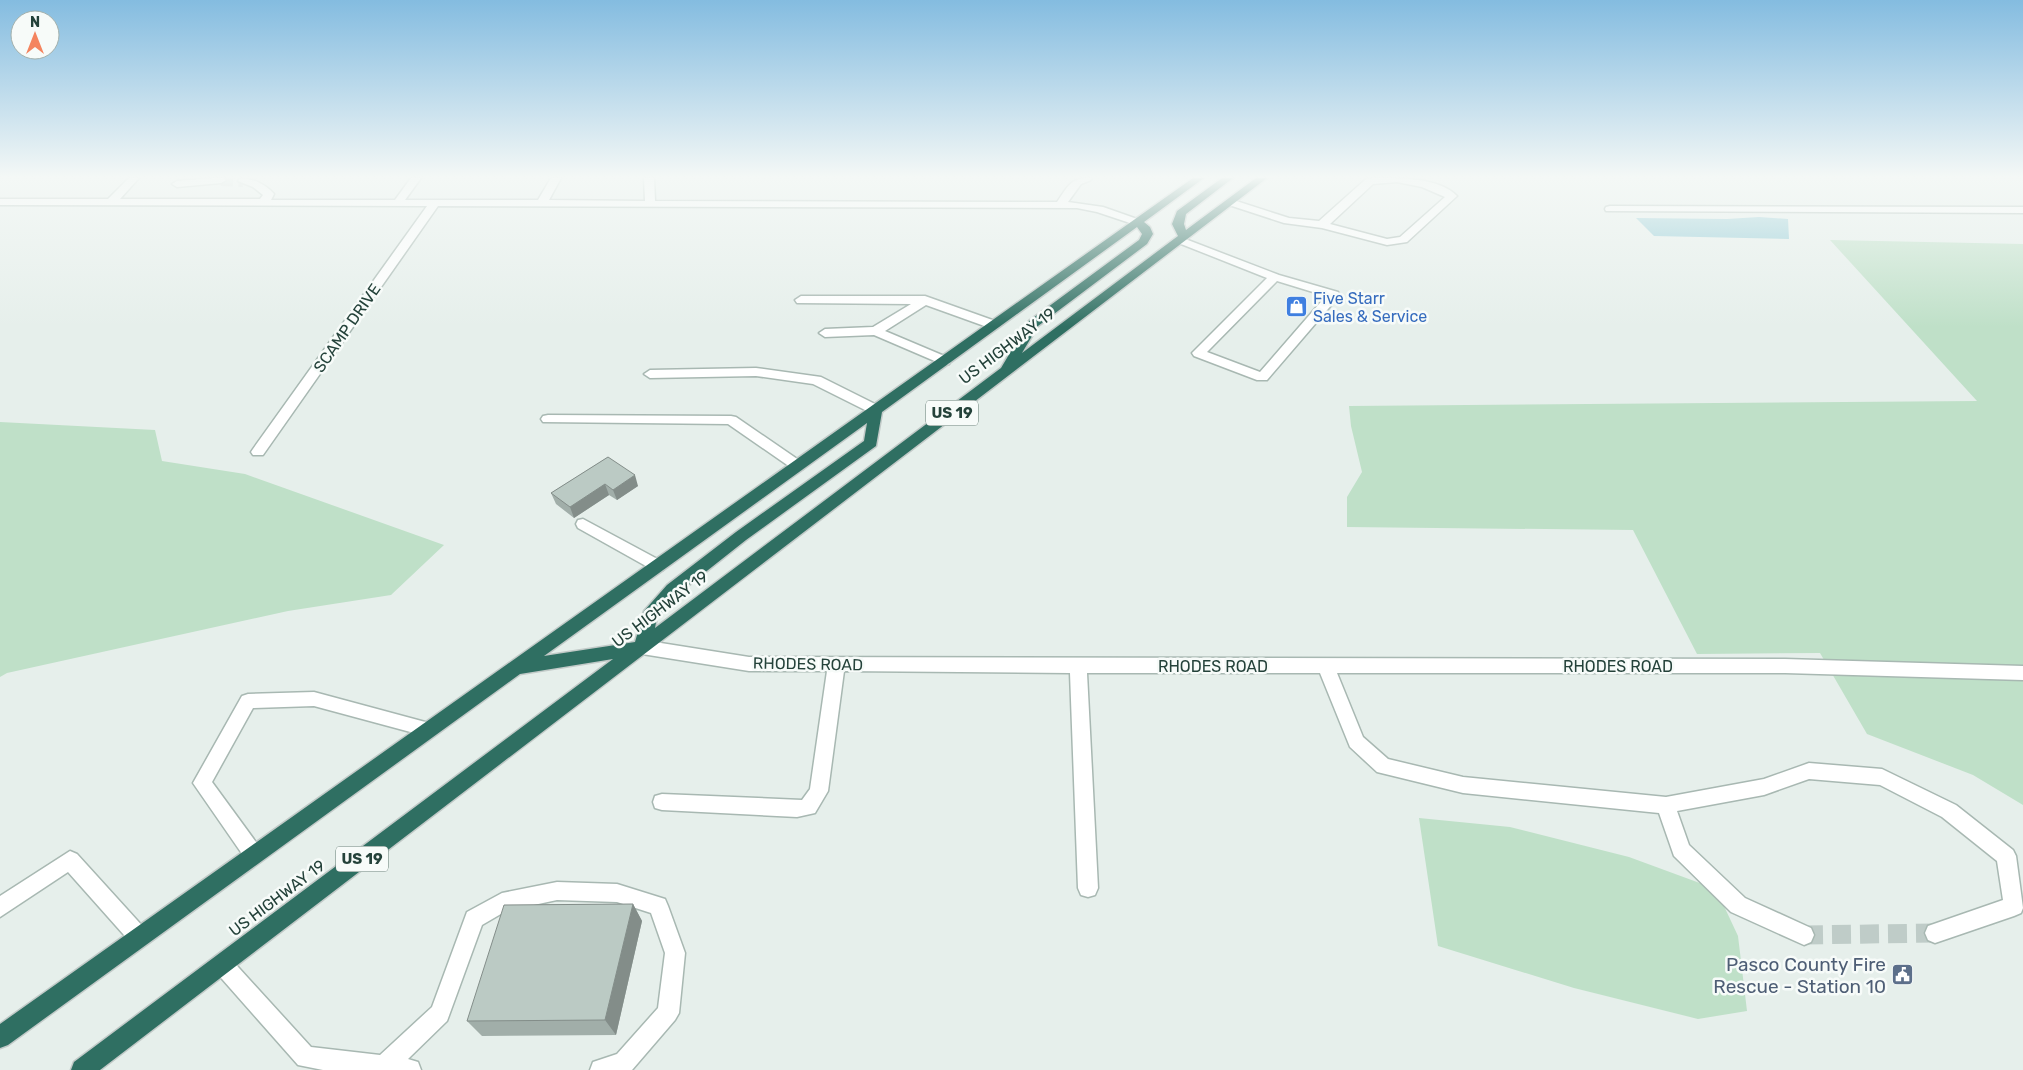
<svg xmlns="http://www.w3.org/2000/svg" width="2023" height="1070" font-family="Rubik,sans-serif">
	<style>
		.green { fill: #bfe0c8 }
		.water { fill: #8ec9d4 }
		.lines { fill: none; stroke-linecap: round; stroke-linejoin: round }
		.minor-tunnel-far1 { stroke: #bfccc8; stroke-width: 12; stroke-dasharray: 12 5.5; stroke-linecap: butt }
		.minor-tunnel { stroke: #bfccc8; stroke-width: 19; stroke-dasharray: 19 9; stroke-linecap: butt }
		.minor-casing { stroke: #a8b8b2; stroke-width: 3 }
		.highway-casing { stroke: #c2cac8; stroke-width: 3 }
		.minor { fill: #fff; fill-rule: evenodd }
		.highway { fill: #2f6f62; fill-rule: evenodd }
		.wall { fill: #a1aea9 }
		.shaded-wall { fill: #838d89 }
		.building { fill: #bbcac4; stroke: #838d89 }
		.labels { text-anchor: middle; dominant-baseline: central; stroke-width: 5; stroke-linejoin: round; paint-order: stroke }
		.shield { fill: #f7fbf9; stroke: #637a73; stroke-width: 1 }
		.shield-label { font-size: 15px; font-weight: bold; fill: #24423a }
		.shop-label { font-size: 16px; fill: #366cbe; stroke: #f7fbf9; text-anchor: start }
		.street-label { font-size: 16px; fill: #24423a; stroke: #f7fbf9 }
		.near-service-label { font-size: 19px; fill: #4e5e75; stroke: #f7fbf9; text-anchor: end }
	</style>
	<rect width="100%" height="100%" fill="#e6efeb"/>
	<path class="green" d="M1830,240L2023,244V805L1973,775L1867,734L1820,653L1697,654L1633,530L1347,527V497L1362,472L1351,426L1349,406L1977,401Z
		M0,422L155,430L162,461L245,474L444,545L391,595L288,611L7,673L0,677Z
		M1419,818L1510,827L1629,857L1716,889L1738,936L1747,1011L1698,1019L1574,988L1438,946Z"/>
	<path class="water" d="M1759,217L1788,219L1789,239L1654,236L1636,218L1727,219Z"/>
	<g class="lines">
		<path class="minor-tunnel-far1" d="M221,180L243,181"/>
		<path class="minor-tunnel" d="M1804,935L1935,933"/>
		<defs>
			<path id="minor" d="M129,178H139L120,199H260L263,195L253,187L238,181L239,179C252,177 266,185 274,194L271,200H395L411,178H421L405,200H538L551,178H561L549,200L645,201L644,178H654L655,201L1057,202C1069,185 1070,178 1092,178L1091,180L1081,184L1068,202L1103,207L1140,220L1142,222L1136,225L1097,212L1077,208L438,206L263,455H253L251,452L253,449L427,206L0,205V199H108Z
				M213,178H224L226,180L221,183L177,187L172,184L177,181Z
				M1373,178C1398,178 1439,177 1457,196L1407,242L1387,245L1322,228L1284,223L1226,204L1225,202L1230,199L1289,218L1319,221L1366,179ZM1397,182L1422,187L1445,197L1400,237L1387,239L1330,224L1373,184Z
				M1610,206L2023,207V213L1606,211L1605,209L1606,207Z
				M1180,237L1279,275L1338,292L1340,295L1267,380H1257L1194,356L1192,353L1267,278L1176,242L1174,240L1176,238ZM1277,281L1326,296L1260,372L1207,352Z
				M801,296H925L998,322L1000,325L994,329L990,328L926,305L885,331L949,358L950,361L949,364L944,365L874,335L825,337L819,333L825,329L873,327L911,304L797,303L795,300Z
				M756,368L821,377L881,407L883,410L881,413H871L813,384L756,376L650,378L644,374L650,370Z
				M548,415L731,416L736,417L803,463L805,466L803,469H793L728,424L543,422L541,419L543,416Z
				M583,519L663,562L666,566L663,570L658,572L653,570L578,528L576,524L578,520Z
				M642,640L749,657L1785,659L2023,666V680L1785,673H1337L1363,737L1388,759L1463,777L1666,797L1764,779L1809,763L1882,769L1956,805L2013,850L2016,856L2023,908L2021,913L2014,916L1935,943L1928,940L1925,933L1928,926L2003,900L1997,861L1942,817L1880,785L1809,779L1764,795L1677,811L1689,845L1745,898L1811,928L1814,935L1811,942L1804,945L1731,912L1674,856L1659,813L1463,793L1377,772L1350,747L1320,673H1087L1098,888L1095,895L1088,897L1081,895L1078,888L1070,673L844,671L828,791L815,813L797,817L662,810L655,808L653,802L655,796L662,794L802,800L810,789L827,671H749L642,654L636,652L634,647L636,642Z
				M314,692L429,723L435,725L438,730L435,735L429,737L314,706L253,708L212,782L261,849L264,855L261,861L254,864L247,861L193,783L242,696L248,694Z
				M70,851L77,854L146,930L149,937L146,944L139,947L132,944L68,872L0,917V896Z
				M557,882L617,884L665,899L668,906L685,953L679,1013L675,1020L632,1070H590L593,1062L617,1054L658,1008L665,953L651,913L617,902L557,900L506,911L482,925L447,1021L408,1059L418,1062L421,1070H323L298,1065L215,971L212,964L215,957L222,954L229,957L311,1047L380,1055L432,1007L467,912L502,893Z"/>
			<path id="highway" d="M1193,178H1204L1144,222L1150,227L1153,234L1147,244L1038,326L1022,353L1178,236L1172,224L1177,211L1222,178H1233L1186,214L1184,224L1186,230L1256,178H1267L100,1070H71L74,1062L613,659L520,674L8,1045L0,1048V1024ZM1137,227L1142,234L1139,240L1029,321L1001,368L655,628L657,617L679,593L746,540L876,446L882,412ZM867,423L864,441L736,532L667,585L644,611L635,642L544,656Z"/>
		</defs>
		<use href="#minor" class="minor-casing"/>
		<use href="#highway" class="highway-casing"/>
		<use href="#minor" class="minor"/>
		<use href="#highway" class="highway"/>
	</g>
	<path class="wall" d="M608,457L638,486L617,500L609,495L574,518L556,504L551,493Z
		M633,904L642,921L616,1035L482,1036L467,1021Z"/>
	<path class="shaded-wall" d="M635,475L638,486L617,500L613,490Z
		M605,484L609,495L574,518L570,507Z
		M633,904L642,921L616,1035L605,1020Z"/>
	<path class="building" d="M608,457L635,475L613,490L605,484L570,507L551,493Z
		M633,904L605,1020L467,1021L504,905Z"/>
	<linearGradient id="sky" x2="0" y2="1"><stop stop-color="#84bce0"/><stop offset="0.54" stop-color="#f4f8f6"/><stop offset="1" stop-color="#f4f8f6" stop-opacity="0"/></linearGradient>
	<rect width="2023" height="327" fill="url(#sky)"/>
	<defs>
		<symbol id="shop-square" viewBox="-11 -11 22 22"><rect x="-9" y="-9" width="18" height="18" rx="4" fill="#3f7fe0" stroke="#f7fbf9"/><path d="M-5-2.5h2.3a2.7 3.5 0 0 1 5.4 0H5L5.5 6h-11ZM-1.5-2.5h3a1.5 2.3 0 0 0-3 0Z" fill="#fff"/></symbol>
		<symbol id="civic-square" viewBox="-11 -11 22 22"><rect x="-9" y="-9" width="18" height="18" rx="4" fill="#5c6f8a" stroke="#f7fbf9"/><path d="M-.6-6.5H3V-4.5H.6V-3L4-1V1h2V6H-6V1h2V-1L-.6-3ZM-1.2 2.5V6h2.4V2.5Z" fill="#fff"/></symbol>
	</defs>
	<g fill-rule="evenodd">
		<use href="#shop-square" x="1284" y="294" width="25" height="25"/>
		<use href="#civic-square" x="1890" y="962" width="25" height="25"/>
	</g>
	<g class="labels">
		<g class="shield">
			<rect x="926" y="400.5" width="52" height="25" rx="4"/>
			<rect x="336" y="846.5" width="52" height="25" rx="4"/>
		</g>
		<g class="shield-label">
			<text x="952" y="413">US 19</text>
			<text x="362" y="859">US 19</text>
		</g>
		<g class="shop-label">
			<text x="1313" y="298">Five Starr<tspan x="1313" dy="18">Sales &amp; Service</tspan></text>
		</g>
		<g class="street-label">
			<text transform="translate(347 328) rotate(-55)">SCAMP DRIVE</text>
			<text transform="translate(1007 346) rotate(-37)">US HIGHWAY 19</text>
			<text transform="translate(660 609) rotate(-37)">US HIGHWAY 19</text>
			<text transform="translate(808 664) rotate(1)">RHODES ROAD</text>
			<text x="1213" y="666">RHODES ROAD</text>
			<text x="1618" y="666">RHODES ROAD</text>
			<text transform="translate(277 898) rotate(-37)">US HIGHWAY 19</text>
		</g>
		<g class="near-service-label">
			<text x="1886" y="964">Pasco County Fire<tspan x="1886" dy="22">Rescue - Station 10</tspan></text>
		</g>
	</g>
	<g transform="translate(35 35)"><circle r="24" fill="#f7fbf9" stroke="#a3b1ad"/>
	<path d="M0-4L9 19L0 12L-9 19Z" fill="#f4845f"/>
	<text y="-8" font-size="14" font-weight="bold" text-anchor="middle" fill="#24423a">N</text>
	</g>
</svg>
